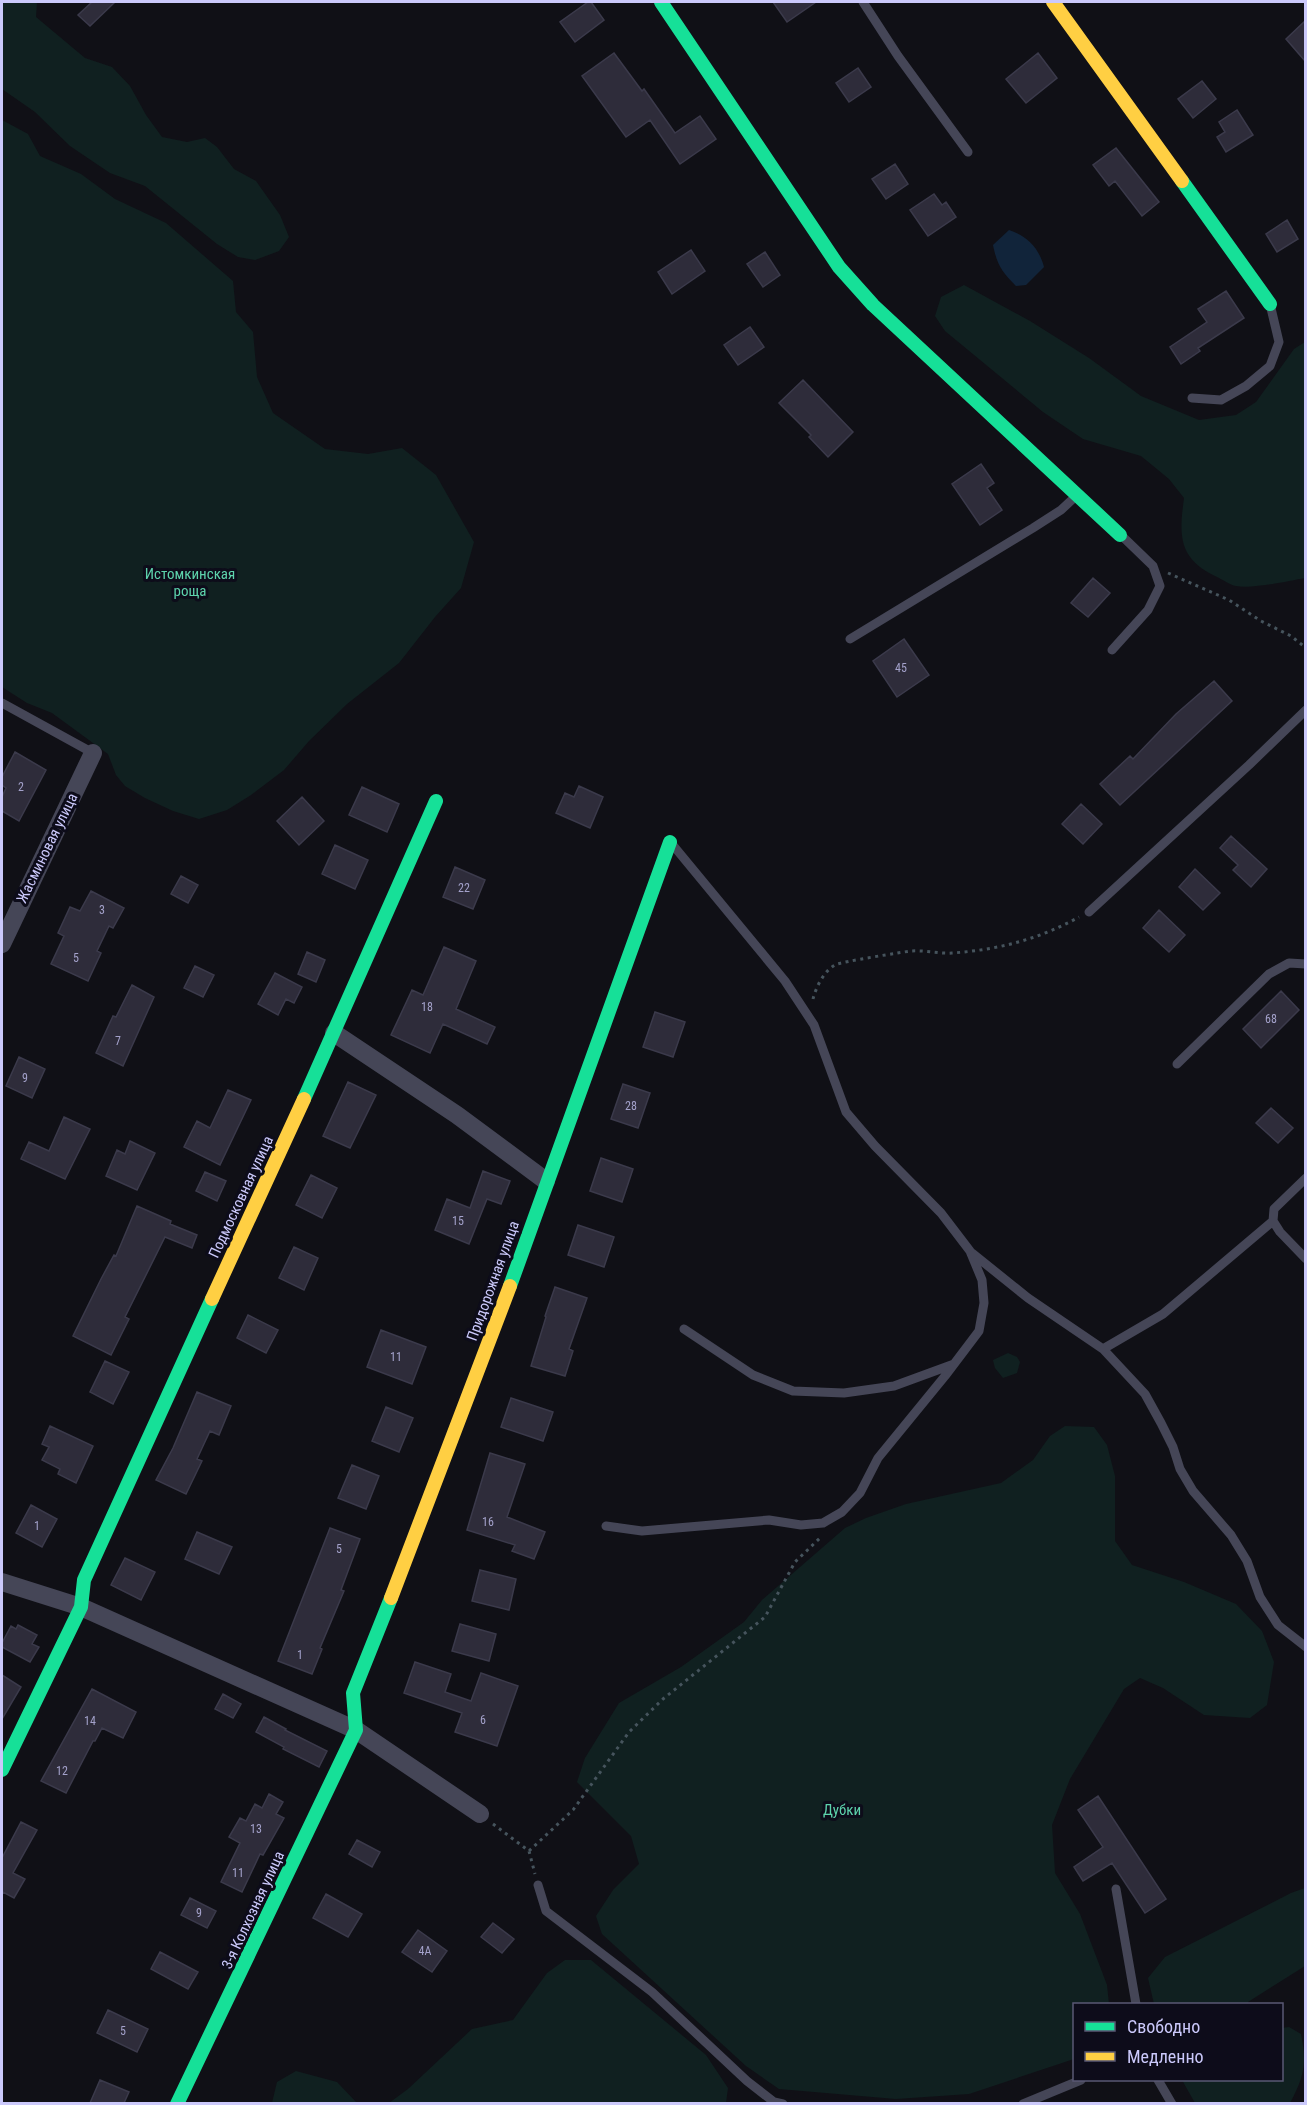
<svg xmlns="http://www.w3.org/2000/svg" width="1307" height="2105" font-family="'Roboto Condensed',sans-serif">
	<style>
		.green { fill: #102020 }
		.water { fill: #11243a }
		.building { fill: #2e2c3a; stroke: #3b3a4b; stroke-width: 1.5 }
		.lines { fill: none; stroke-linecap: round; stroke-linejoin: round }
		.path { stroke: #46545d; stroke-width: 3; stroke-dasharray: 3 4.5; stroke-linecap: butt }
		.lane { stroke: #454657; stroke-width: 9 }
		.street { stroke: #454657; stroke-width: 18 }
		.fast { stroke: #16e098; stroke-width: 14 }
		.slow { stroke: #ffcf43; stroke-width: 14 }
		.labels { text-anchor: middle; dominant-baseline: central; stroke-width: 6; stroke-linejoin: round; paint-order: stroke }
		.number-label { font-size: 12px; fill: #a4a2cb }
		.park-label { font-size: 15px; fill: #5dd3ac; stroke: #0d0c1a }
		.street-label { font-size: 15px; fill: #cbc9fb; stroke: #0d0c1a }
	</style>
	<rect width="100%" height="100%" fill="#101016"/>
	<path class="green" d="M2,2H37L36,17L85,58L112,67L130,86L146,115L162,137L187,142L205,138L217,147L234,169L256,181L280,215L289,237L279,251L255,260L238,257L217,244L145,186L110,173L70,146L35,112L2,89Z
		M2,120L28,134L40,156L81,174L115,199L166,223L233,281L236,312L253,332L257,377L273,413L325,449L368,454L402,448L436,475L474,542L461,588L435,617L399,663L347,704L309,741L284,770L251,795L227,810L199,819L173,811L145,798L125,786L116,775L108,754L52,713L27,703L2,687Z
		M964,285L1030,321L1089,358L1141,396L1199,420L1236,415L1256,402L1294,349L1305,342V578C1288,581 1254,589 1236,586C1230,585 1222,579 1215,576C1178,558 1179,535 1184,498L1169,479L1141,456L1083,439L1043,412L945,331L935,316L941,297Z
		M1008,1353L1017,1357L1020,1362L1017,1373L1003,1378L995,1368L993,1360Z
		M1065,1426L1094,1427L1107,1445L1115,1476V1541L1132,1565L1184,1582L1236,1604L1262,1631L1274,1662L1267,1705L1250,1718L1204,1715L1163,1688L1140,1678L1124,1689L1070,1779L1052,1825L1055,1873L1080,1914L1107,1985L1109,2004H1074V2059L969,2094L896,2099L779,2089L746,2066L602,1934L596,1916L613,1890L639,1864L631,1836L577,1782L585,1758L619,1703L681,1667L744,1622L762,1600L845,1528L866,1518L906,1504L1001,1483L1033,1460L1050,1436Z
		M1305,1888V1966L1248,2002V2004H1154L1148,1978L1165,1957L1291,1893Z
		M565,1960H591L706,2055L728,2088L726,2103H389L408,2089L472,2029L513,2020L547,1973Z
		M1289,2027L1301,2034C1307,2064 1304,2077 1290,2103H1195L1182,2080H1282V2028Z
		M296,2071L337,2082L357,2103H361H272L277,2082Z"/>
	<path class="water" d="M1009,230C1027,236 1039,248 1044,267L1026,285L1016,286C1002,272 997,265 993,245Z"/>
	<path class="building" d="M92,2H115L90,26L78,15Z
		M588,2H591L604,20L575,42L560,22Z
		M773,2H816L787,22Z
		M1305,21V61L1286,39Z
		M614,53L642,91L644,89L675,133L700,116L716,139L680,164L650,120L626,137L582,76Z
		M1038,53L1057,78L1026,103L1006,79Z
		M858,68L871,87L849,102L836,83Z
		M1202,81L1216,99L1193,118L1178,99Z
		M1237,110L1253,135L1226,152L1217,137L1225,132L1219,122Z
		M1116,148L1159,202L1142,216L1115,181L1109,186L1093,165Z
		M895,164L908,184L886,199L872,179Z
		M934,194L942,205L946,202L956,217L928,236L910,210Z
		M1287,220L1298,239L1277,252L1266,234Z
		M691,250L705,271L672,294L658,272Z
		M765,252L780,275L763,287L747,264Z
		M1226,291L1244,318L1198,348L1200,351L1181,364L1170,347L1207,322L1198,309Z
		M750,327L764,347L738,365L724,345Z
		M803,380L853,432L828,457L809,437L811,435L779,403Z
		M981,464L994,483L987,488L1002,510L980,525L952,484Z
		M1093,578L1110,593L1088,617L1071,603Z
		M904,639L929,675L897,697L873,661Z
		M1214,681L1232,701L1120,805L1100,784L1130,756L1133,759L1176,714Z
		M15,752L46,770L19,821L2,811V797L6,788L2,785V777Z
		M579,786L603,797L590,828L556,813L565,793L574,797Z
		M362,787L399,804L387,832L349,815Z
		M302,797L324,821L299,845L277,821Z
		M1081,804L1102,824L1083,844L1062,824Z
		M1231,836L1267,869L1251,887L1233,870L1238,865L1220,848Z
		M335,845L368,860L355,889L322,874Z
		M455,867L485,880L473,909L443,897Z
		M1195,869L1220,893L1203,910L1179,887Z
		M181,876L198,885L188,903L171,894Z
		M91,891L124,908L113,928L109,926L97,951L101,953L88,981L51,964L64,936L58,933L70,907L80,911Z
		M1159,910L1185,935L1169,952L1143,928Z
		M444,947L476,961L456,1009L495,1027L487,1044L443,1024L430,1053L391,1035L412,990L423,995Z
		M307,952L325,960L316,982L298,974Z
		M195,966L214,975L203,997L184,988Z
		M275,973L302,987L294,1003L286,999L278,1015L258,1004Z
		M132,985L154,997L123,1066L96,1053L113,1016L116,1017Z
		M1281,991L1299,1010L1261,1048L1243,1029Z
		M655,1012L685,1022L673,1057L643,1047Z
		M19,1057L45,1069L32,1098L6,1086Z
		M348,1082L376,1095L350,1148L323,1136Z
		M623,1084L650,1093L638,1128L611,1119Z
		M228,1090L251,1100L220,1165L184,1147L197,1121L210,1128Z
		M1271,1108L1293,1128L1278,1143L1256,1123Z
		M64,1117L90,1129L65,1179L21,1159L29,1142L49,1151Z
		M130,1141L155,1153L137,1190L106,1176L117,1150L125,1154Z
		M601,1158L633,1169L622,1202L590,1191Z
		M483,1171L510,1181L501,1204L487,1199L469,1244L435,1230L447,1199L470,1208Z
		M205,1172L226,1181L217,1201L196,1191Z
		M311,1175L337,1188L322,1218L296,1205Z
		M137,1206L171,1221L170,1224L197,1235L192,1248L165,1237L125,1317L129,1319L111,1355L73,1336L101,1279L114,1255L116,1256Z
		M578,1225L614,1237L604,1267L568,1255Z
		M294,1247L318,1258L304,1290L279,1278Z
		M555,1287L587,1298L569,1349L573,1351L565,1376L531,1366L546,1317L545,1316Z
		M248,1315L278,1330L266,1353L237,1338Z
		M381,1330L426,1347L412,1384L367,1367Z
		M105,1361L129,1372L113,1404L90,1392Z
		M197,1392L231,1406L219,1435L210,1431L197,1459L202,1461L186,1494L156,1480L173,1448Z
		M511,1398L553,1412L543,1441L501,1427Z
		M386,1407L413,1418L399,1452L372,1441Z
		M50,1426L93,1446L76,1483L58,1474L60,1469L42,1460L49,1447L42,1444Z
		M490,1453L525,1464L507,1517L545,1532L534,1559L512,1551L515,1545L467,1530Z
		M352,1465L379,1476L366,1509L338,1498Z
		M31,1505L57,1519L42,1547L16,1533Z
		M330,1528L360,1539L341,1590L344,1591L320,1648L322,1649L312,1674L278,1661Z
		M197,1532L232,1547L219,1574L185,1559Z
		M125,1558L155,1572L141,1600L111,1585Z
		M480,1570L516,1579L509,1610L472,1601Z
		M460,1624L496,1634L489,1661L452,1651Z
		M18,1625L37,1635L32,1644L39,1647L30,1662L2,1647V1643L11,1626L16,1629Z
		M415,1662L451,1674L445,1692L471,1701L481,1673L518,1686L497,1746L455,1732L462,1713L404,1693Z
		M2,1675L21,1687L2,1719Z
		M92,1689L136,1712L123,1738L102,1728L95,1741H93L66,1793L41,1781Z
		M223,1694L241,1704L233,1718L215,1709Z
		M264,1717L286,1729L285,1730L327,1751L319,1767L283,1749L284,1747L256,1732Z
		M269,1794L283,1802L276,1814L284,1818L263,1855L260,1854L242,1892L221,1882L240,1843L229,1837L240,1818L246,1821L255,1804L262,1808Z
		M1098,1796L1166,1899L1145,1913L1112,1863L1083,1881L1074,1867L1103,1847L1078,1810Z
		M21,1822L37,1830L13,1873L25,1879L14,1898L3,1892L2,1895V1858Z
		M357,1840L380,1852L372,1867L349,1854Z
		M326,1894L362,1914L348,1937L313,1918Z
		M190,1898L216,1911L207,1928L181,1915Z
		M493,1923L514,1939L502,1953L481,1937Z
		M418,1930L447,1951L432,1972L402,1952Z
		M160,1952L198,1972L188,1989L151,1969Z
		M108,2010L148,2029L137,2052L97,2033Z
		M100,2080L129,2092L124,2103H90Z"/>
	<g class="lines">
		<path class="path" d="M1168,573L1229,600L1261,621L1291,636L1306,648
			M813,999C816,987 824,971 835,965C839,962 903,952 911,951C925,950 939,954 952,953C997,950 1040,939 1079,917
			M493,1824L529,1851L535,1874
			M529,1851L573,1810L629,1732L663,1699L765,1617L795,1562L822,1536"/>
		<path class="lane" d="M863,2L898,56L968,152
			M1192,398L1221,400L1246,386L1270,366L1279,342L1270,304
			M850,639L1033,528L1061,510L1076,496
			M1112,650L1148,610L1160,586L1153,566L1122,536
			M2,703L93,753
			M1089,912L1249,765L1306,710
			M1177,1064L1269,974L1289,963L1306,964
			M1306,1178L1274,1209L1273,1221L1280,1232L1306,1259
			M972,1253L1028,1298L1103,1349L1145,1394L1161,1423L1173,1447L1180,1469L1193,1491L1231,1535L1247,1561L1260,1597L1278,1625L1306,1647
			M684,1329L753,1375L793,1391L844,1393L894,1386L954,1364
			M1103,1349L1163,1314L1273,1221
			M606,1526L642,1531L769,1520L801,1525L823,1523L842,1512L860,1493L878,1458L945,1376L979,1331L984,1303L982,1280L970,1251L941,1213L875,1146L846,1112L814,1025L785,981L672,844
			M538,1885L546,1911L652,1992L747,2081L774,2102L783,2104
			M1116,1889L1136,2004
			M1158,2080L1172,2104
			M1023,2104L1081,2080"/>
		<path class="street" d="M2,944L93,753
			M334,1033L457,1115L546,1181
			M2,1582L81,1607L356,1730L480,1814"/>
		<path class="fast" d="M661,2L839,267L873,305L1120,535
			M1182,181L1270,304
			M304,1099L436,801
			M510,1286L670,842
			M2,1770L81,1607L84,1580L212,1299
			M177,2104L356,1730L353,1693L391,1598"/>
		<path class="slow" d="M1053,2L1182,181
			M212,1299L304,1099
			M391,1598L510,1286"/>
	</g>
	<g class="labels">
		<g class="number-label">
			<text x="901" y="668">45</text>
			<text x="21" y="787">2</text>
			<text x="464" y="888">22</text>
			<text x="102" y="910">3</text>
			<text x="76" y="958">5</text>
			<text x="427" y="1007">18</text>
			<text x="1271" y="1019">68</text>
			<text x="118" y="1041">7</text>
			<text x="25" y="1078">9</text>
			<text x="631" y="1106">28</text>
			<text x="458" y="1221">15</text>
			<text x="396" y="1357">11</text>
			<text x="488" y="1522">16</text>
			<text x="37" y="1526">1</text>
			<text x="339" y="1549">5</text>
			<text x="300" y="1655">1</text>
			<text x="483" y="1720">6</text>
			<text x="90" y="1721">14</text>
			<text x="62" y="1771">12</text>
			<text x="256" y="1829">13</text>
			<text x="238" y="1873">11</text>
			<text x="199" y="1913">9</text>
			<text x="425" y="1951">4А</text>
			<text x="123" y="2031">5</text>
		</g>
		<g class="park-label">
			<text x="190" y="574">Истомкинская<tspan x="190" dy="17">роща</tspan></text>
			<text x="842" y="1810">Дубки</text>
		</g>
		<g class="street-label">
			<text transform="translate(47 848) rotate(-64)">Жасминовая улица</text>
			<text transform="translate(241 1197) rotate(-65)">Подмосковная улица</text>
			<text transform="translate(493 1281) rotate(-70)">Придорожная улица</text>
			<text transform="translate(253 1910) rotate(-65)">3-я Колхозная улица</text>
		</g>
	</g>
	<rect width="1307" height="2105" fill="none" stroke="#cbc9fb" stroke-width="6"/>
	<rect x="1073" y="2003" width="210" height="78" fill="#0d0c1a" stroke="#595874" stroke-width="1.5"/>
	<rect x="1085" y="2022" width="30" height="9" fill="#16e098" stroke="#595874" stroke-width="1.5"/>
	<text x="1127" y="2033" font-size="18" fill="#cbc9fb">Свободно</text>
	<rect x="1085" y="2052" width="30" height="9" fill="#ffcf43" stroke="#595874" stroke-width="1.5"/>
	<text x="1127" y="2063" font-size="18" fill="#cbc9fb">Медленно</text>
</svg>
